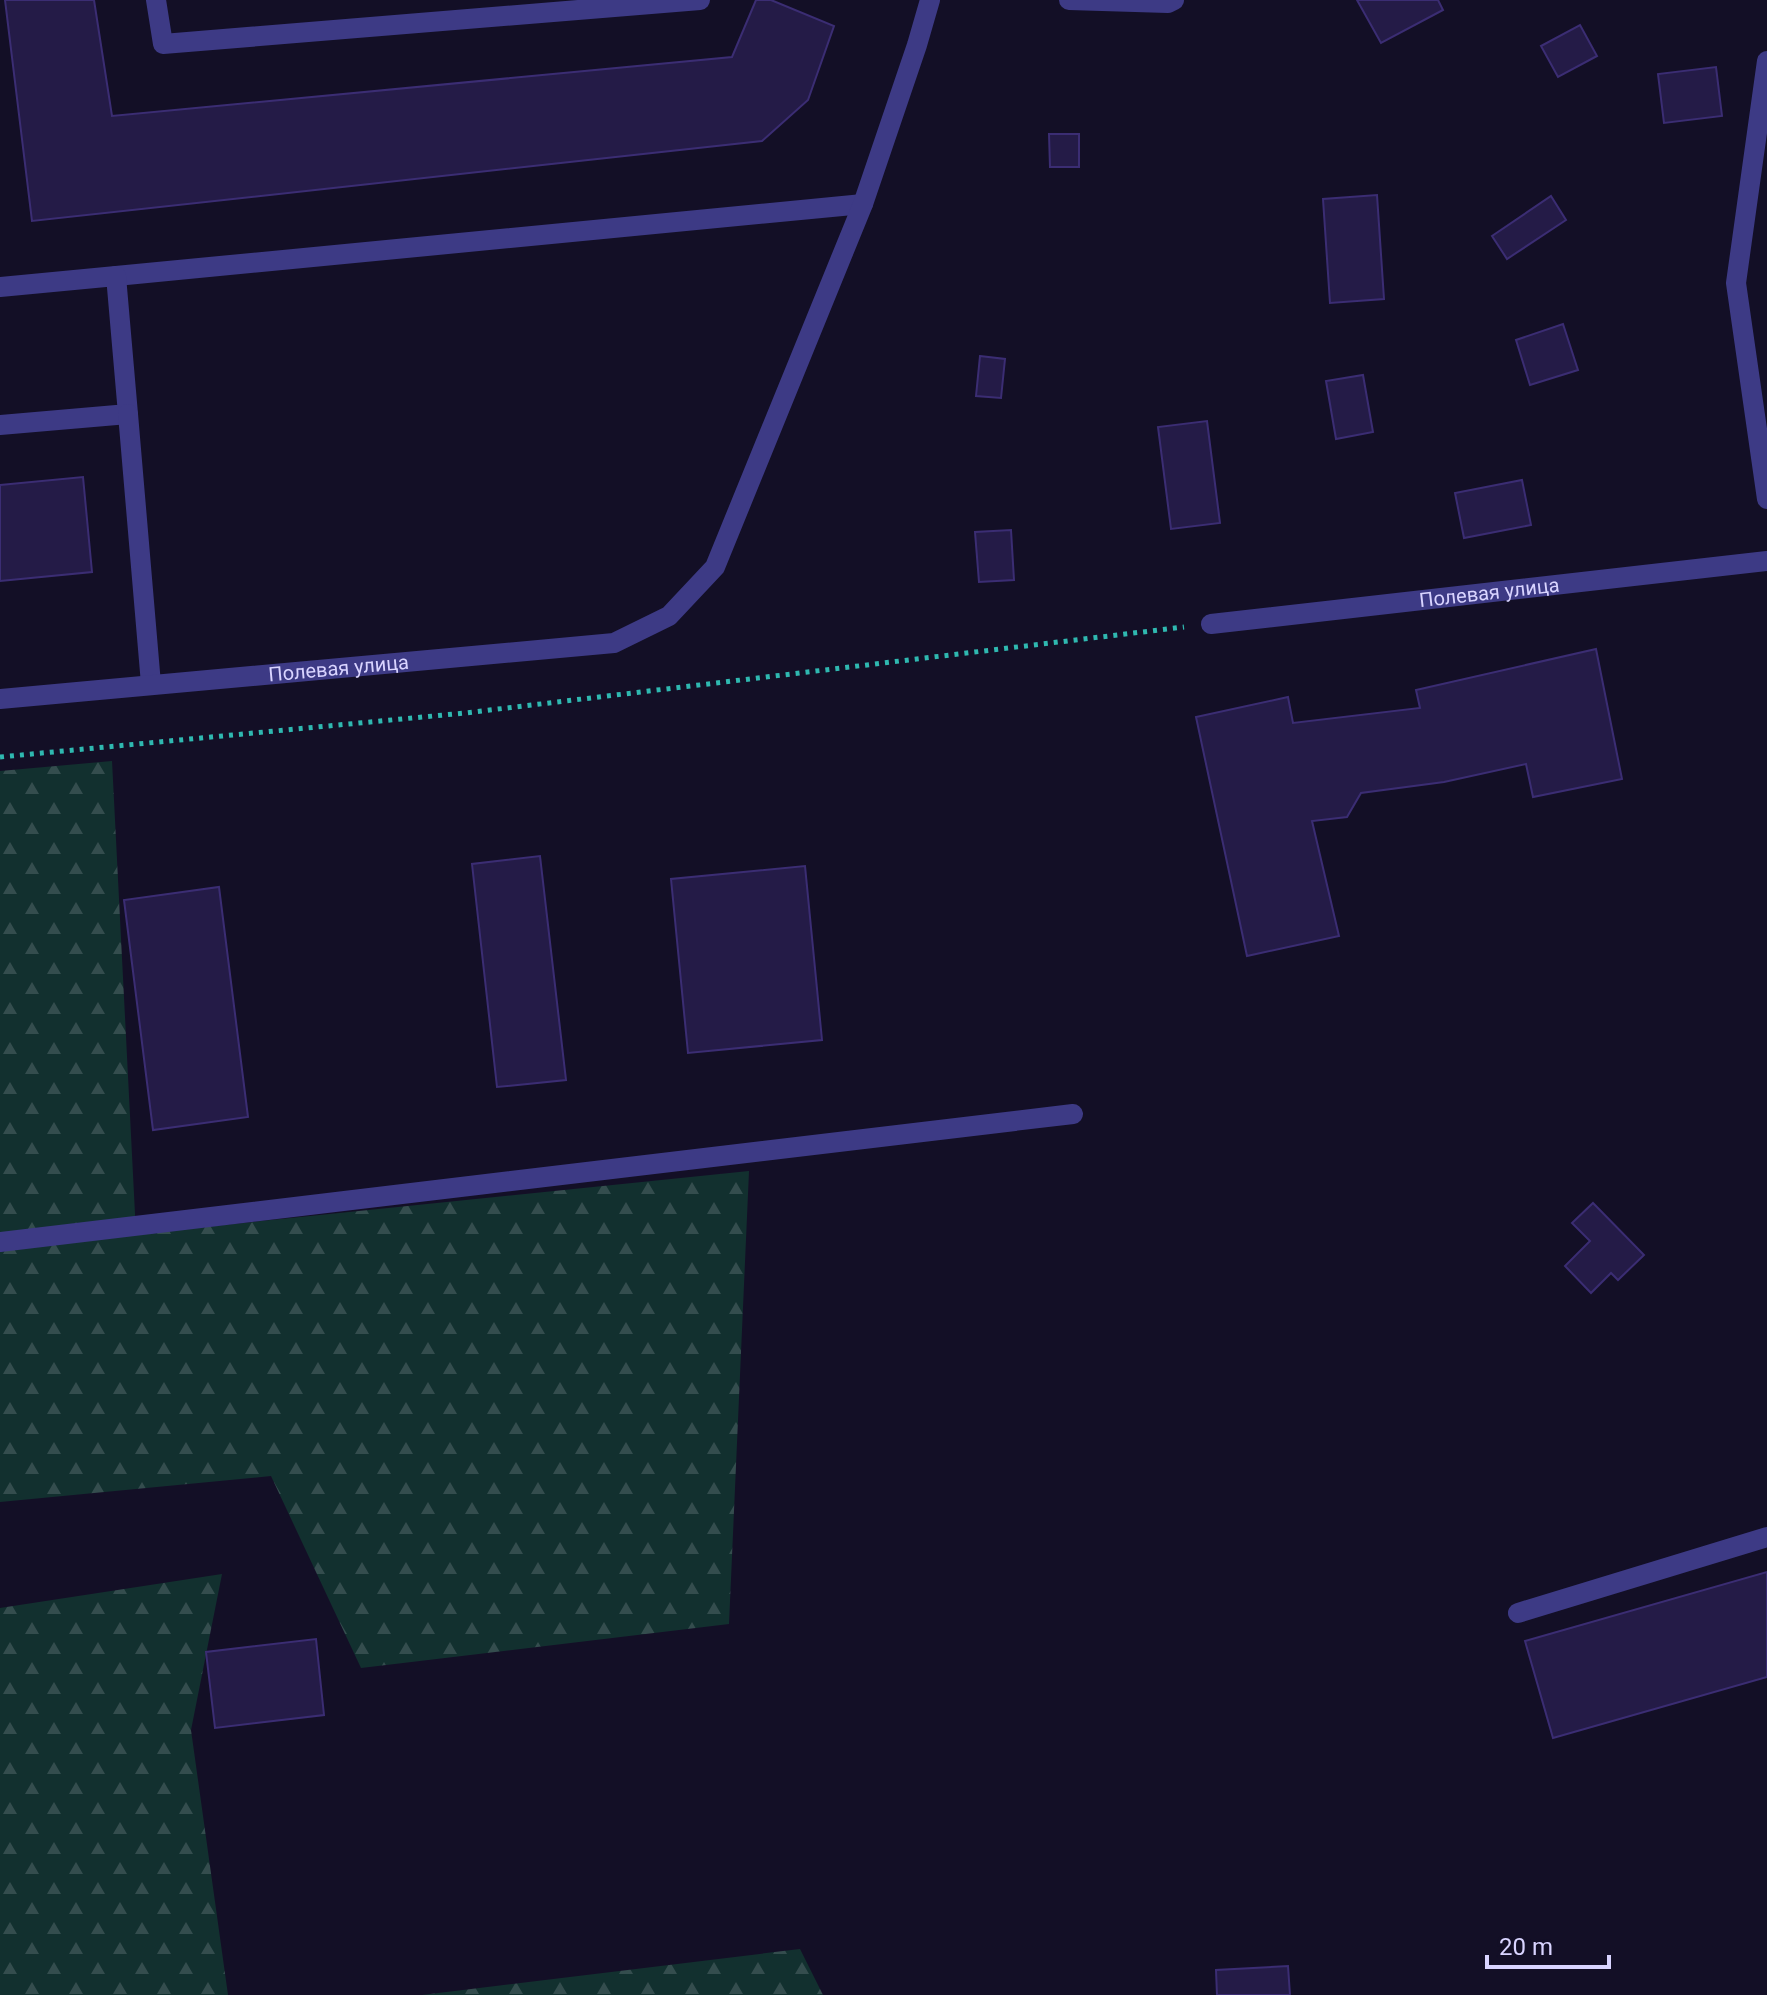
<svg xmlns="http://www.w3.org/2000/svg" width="1767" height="1995" font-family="Roboto,sans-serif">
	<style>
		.forest { fill: url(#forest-firs) }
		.building { fill: #241b47; stroke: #3b2d73; stroke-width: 2 }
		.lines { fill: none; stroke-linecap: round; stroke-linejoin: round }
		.path { stroke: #2fb8b0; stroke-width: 5; stroke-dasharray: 4 6; stroke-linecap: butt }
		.minor { stroke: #3d3a85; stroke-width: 20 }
		.labels { text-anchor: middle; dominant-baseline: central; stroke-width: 7; stroke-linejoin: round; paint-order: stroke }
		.street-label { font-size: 20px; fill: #d9d4ff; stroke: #130f26 }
	</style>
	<defs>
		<pattern id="forest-firs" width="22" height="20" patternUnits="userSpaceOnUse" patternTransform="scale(2)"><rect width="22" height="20" fill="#12302f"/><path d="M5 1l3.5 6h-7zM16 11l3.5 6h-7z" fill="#344d4e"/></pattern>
	</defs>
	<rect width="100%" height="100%" fill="#130f26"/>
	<path class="forest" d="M112,761L136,1234L749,1171L729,1624L361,1668L271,1476L0,1502V771Z
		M222,1574L191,1730L228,1995H0V1608Z
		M800,1949L823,1995H422Z"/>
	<path class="building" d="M5,0H94L112,116L732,57L756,0H771L834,26L808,100L762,141L32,221Z
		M1357,0H1438L1443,10L1381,43Z
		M1580,25L1597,56L1558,77L1541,46Z
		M1716,67L1722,116L1664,123L1658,74Z
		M1049,134H1079V167H1050Z
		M1377,195L1384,299L1330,303L1323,199Z
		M1551,196L1566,220L1507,259L1492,236Z
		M1563,324L1578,370L1530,385L1516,340Z
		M980,356L1005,359L1001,398L976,396Z
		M1363,375L1373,432L1336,439L1326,381Z
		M1207,421L1220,523L1171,529L1158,427Z
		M83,477L92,572L0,581V485Z
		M1522,480L1531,525L1464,538L1455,493Z
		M1011,530L1014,580L979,582L975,532Z
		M1596,649L1622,779L1533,797L1526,764L1444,782L1361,793L1347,817L1312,821L1339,936L1247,956L1196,717L1288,697L1293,723L1420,708L1416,690Z
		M540,856L566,1080L497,1087L472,864Z
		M805,866L822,1040L688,1053L671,879Z
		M219,887L248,1117L153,1130L124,900Z
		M1593,1203L1644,1255L1618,1280L1611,1273L1591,1293L1565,1266L1590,1241L1572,1223Z
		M1767,1572V1677L1553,1738L1525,1641Z
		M316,1639L324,1715L215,1728L206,1652Z
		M1288,1966L1290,1995H1217L1216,1970Z"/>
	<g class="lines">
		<path class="path" d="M0,757L465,713L1184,627"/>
		<g class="minor">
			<path d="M156,0L163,44L700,0"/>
			<path d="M1069,0L1168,3L1174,0"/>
			<path d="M1767,61L1736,283L1767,499"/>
			<path d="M116,276L863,204"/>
			<path d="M0,287L116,276L128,414L0,425"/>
			<path d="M128,414L151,684"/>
			<path id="s1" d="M1211,624L1767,561"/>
			<path id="s2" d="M0,699L614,643L669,616L715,567L863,204L917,45L930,0"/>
			<path d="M0,1242L1073,1114"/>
			<path d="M1518,1613L1767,1537"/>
		</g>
	</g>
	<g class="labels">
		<g class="street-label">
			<text stroke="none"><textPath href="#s1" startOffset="280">Полевая улица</textPath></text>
			<text stroke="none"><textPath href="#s2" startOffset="340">Полевая улица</textPath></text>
		</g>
	</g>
	<path d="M1487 1955v12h122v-12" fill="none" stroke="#d9d4ff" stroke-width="4"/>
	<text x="1499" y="1955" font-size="24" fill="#d9d4ff" stroke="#130f26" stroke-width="6" paint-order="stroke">20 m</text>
</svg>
